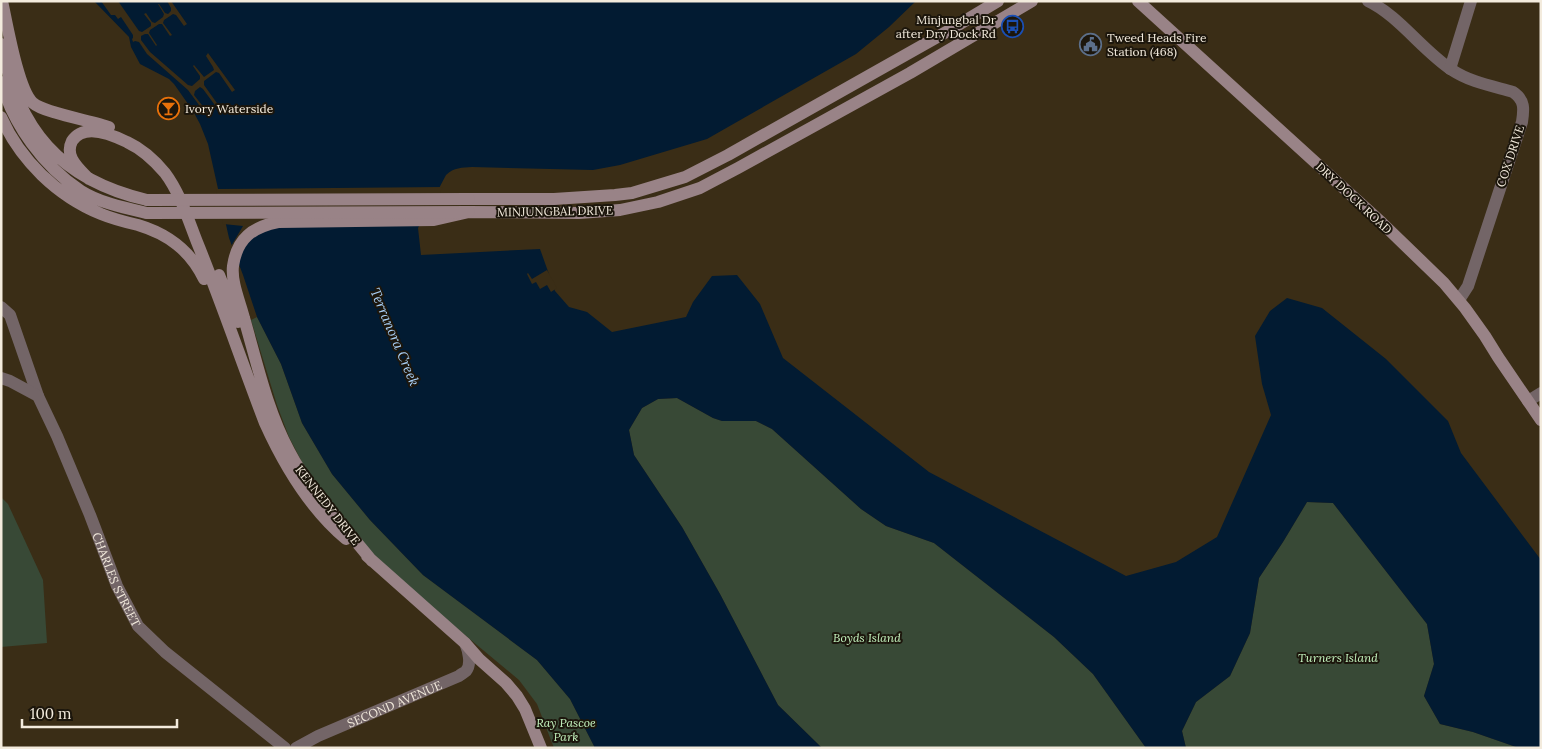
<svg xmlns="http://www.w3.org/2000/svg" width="1542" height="749" font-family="Lora,serif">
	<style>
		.green { fill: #384936 }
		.water { fill: #021b32 }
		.pier { fill: #3a2d16 }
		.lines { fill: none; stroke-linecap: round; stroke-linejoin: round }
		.street { stroke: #736567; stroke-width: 12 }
		.secondary { stroke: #998387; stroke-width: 12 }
		.secondary-bridge { stroke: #998387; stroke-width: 12 }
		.labels { text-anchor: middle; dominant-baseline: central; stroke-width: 4; stroke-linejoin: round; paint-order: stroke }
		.poi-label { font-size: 12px; fill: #f3ebdd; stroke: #1c160c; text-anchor: start }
		.street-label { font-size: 12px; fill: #f3ebdd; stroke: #1c160c }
		.park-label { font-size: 12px; font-style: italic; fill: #c4f4bf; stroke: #1c160c }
		.water-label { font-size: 14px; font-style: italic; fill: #a7cef5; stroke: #1c160c }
	</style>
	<rect width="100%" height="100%" fill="#3a2d16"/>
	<path class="green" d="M257,317L281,364L302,423L332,474L370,520L423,575L537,660L570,699L595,748H554L537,704L519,680L436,611L369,550L314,482L303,464L289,437L277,405L251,320Z
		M677,398L713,418L722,421H756L772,429L861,509L886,526L934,543L1054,637L1093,674L1146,748H822L778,705L720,594L682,527L634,455L629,430L642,408L658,399Z
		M1,497L8,504L43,580L47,643L1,647Z
		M1307,502L1333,503L1427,624L1434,664L1424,696L1440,724L1473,732L1519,748H1186L1182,731L1196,702L1230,676L1250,633L1259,578L1283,542Z"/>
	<path class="water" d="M94,1H916L889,27L856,54L707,139L620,165L593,170L472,167C462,168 454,167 446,175L418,228L421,255L540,249L555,291L569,307L587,312L612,332L686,317L693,302L712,276L737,275L760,304L783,358L929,472L1126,576L1176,562L1217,537L1271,415L1262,384L1255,336L1270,311L1287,298L1322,308L1386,359L1448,421L1461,453L1541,560V748H1519L1473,732L1440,724L1424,696L1434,664L1427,624L1333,503L1307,502L1283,542L1259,578L1250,633L1230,676L1196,702L1182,731L1186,748H1146L1093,674L1054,637L934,543L886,526L861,509L772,429L756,421H722L713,418L677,398L658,399L642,408L629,430L634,455L682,527L720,594L778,705L822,748H595L570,699L537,660L423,575L370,520L332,474L302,423L281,364L257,317L243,275L229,238L208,144L200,124L193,111L174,84L169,79L140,64L131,47L129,37Z"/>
	<path class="pier" d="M101,1H118L139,31L142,32L151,26V23L144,14L146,13L152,22L155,23L163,17L164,14L158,4H159L165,13L168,14L171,11V8L167,1H171L187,24L184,26L176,15L173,14L164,20L163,23L172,35L170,36L162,24H159L150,30L149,33L157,45L156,46L148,34H145L141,36V40L150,52L188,85L192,86L200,79V76L193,66L194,65L204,77L214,70L213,67L206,56L208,53L235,90L232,92L219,73L216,72L204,81V85L219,106L217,108L203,89L200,87L195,91L194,95L209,114L207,116L188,90L147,54L139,42L135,41L133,42L132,39L133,38V35L121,17L118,19L115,15H111Z
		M443,187L422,225L279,226L256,234L248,242L235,261L230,248L243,226L223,224L216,189Z
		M547,270L557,288L551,292L547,285L540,289L536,282L532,284L527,274L528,273L532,279Z"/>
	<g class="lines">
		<g class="street">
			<path d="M1368,1C1398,15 1423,51 1452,70C1470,82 1492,86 1513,92C1525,100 1524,109 1522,122L1468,286L1459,300"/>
			<path d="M1450,69L1471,1"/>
			<path d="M1,307L10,315L38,396"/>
			<path id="s1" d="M1,378L10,381L38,396L57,436L90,515L117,586L138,626L165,652L285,748"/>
			<path d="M1528,401L1541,393"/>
			<path id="s2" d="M296,748L318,736L459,676C461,674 464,673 466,671C472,664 468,650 465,643"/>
		</g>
		<path class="secondary" d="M2,1C7,23 18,90 33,103C44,113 93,121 109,127
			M1138,1L1382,223L1444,283L1465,308L1485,336L1498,357L1541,420
			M1,44C18,129 60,180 147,200
			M1,82C14,125 43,166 81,191C100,203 125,208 147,213
			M1,117C20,160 57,196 101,214C113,219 125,222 138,225C168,234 190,250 204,279
			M89,179C83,173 76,167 72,159C69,153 69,147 72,141C84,122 113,135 127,142C142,149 155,161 165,173C180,193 188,219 197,242C221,301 242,363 265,423C284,465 309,508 346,539
			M469,199H554L615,195L632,193L685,177L728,155L948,31L998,1
			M219,275L238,322
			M367,556L465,643L479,659L506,683L517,696L525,709L541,748
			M372,561C345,527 309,490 289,451C267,410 257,363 244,318C240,302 231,282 233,266C237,238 253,227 278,222L434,220L469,212L579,213L620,210L658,202L700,188L738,168L910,73L1032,1"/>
		<path class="secondary-bridge" d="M147,200L469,199
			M147,213L469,212"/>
	</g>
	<defs>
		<symbol id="bus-ring" viewBox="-11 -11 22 22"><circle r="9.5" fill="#1c160c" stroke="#1a4fb4" stroke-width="1.5"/><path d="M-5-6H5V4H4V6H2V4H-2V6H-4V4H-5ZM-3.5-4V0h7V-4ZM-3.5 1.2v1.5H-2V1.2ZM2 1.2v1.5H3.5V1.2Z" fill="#1a4fb4"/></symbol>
		<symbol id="civic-ring" viewBox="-11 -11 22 22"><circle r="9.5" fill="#1c160c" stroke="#5c6f8a" stroke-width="1.5"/><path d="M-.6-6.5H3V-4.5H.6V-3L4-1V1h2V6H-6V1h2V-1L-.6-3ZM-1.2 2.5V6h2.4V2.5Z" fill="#5c6f8a"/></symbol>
		<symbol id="bar-ring" viewBox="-11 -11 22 22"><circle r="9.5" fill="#1c160c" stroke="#e8710a" stroke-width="1.5"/><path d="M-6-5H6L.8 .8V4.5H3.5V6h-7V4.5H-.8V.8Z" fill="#e8710a"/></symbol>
	</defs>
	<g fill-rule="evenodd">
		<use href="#bus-ring" x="1000" y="14" width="25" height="25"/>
		<use href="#civic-ring" x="1078" y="32" width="25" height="25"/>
		<use href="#bar-ring" x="156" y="96" width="25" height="25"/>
	</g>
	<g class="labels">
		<g class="poi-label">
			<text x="996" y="19" text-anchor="end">Minjungbal Dr<tspan x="996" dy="14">after Dry Dock Rd</tspan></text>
			<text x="1107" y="37">Tweed Heads Fire<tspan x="1107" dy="14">Station (468)</tspan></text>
			<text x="185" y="108">Ivory Waterside</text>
		</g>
		<g class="street-label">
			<text transform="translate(1510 156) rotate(-72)">COX DRIVE</text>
			<text transform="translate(1354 198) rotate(43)">DRY DOCK ROAD</text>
			<text transform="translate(555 211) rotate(-1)">MINJUNGBAL DRIVE</text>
			<text transform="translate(328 505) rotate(52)">KENNEDY DRIVE</text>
			<text stroke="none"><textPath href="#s1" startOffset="241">CHARLES STREET</textPath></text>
			<text stroke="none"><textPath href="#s2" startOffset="108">SECOND AVENUE</textPath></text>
		</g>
		<g class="park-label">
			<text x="867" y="637">Boyds Island</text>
			<text x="1338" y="657">Turners Island</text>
			<text x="566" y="722">Ray Pascoe<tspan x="566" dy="14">Park</tspan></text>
		</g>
		<g class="water-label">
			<text transform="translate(395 337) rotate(67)">Terranora Creek</text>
		</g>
	</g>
	<rect width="1542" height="749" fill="none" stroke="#f3ebdd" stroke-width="5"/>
	<path d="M22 719v8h155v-8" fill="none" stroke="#f3ebdd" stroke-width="2.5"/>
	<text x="30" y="719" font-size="15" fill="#f3ebdd" stroke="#1c160c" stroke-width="4" paint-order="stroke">100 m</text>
</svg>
